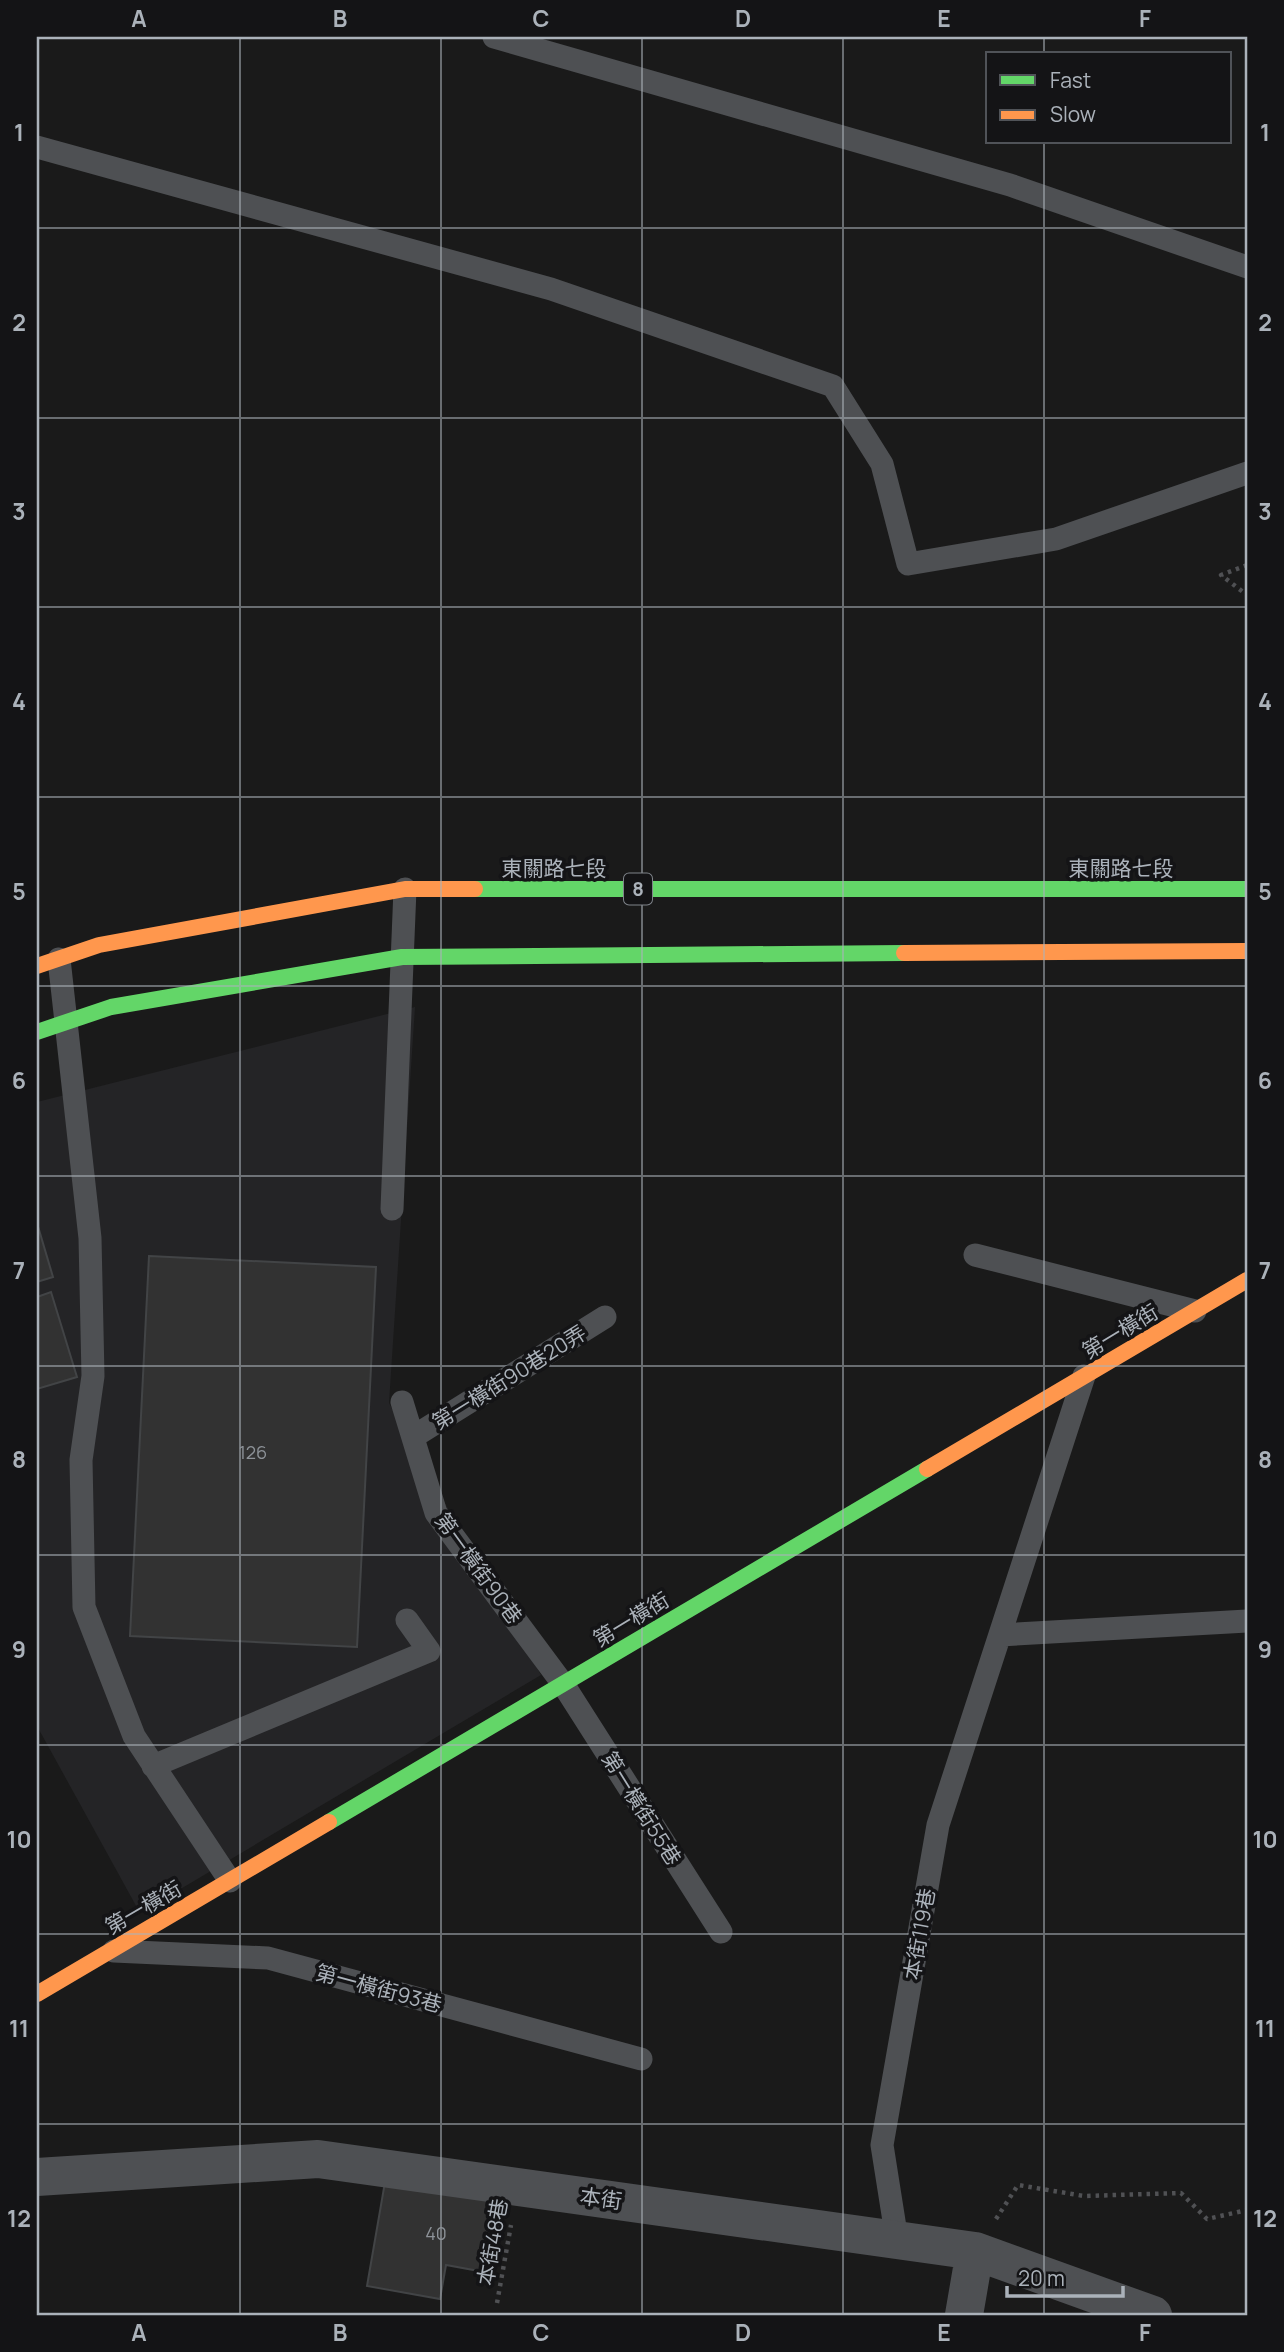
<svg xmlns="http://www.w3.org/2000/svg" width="1284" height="2352" font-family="Manrope,'Noto Sans TC',sans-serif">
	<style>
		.built { fill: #242426 }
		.building { fill: #323232; stroke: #424446; stroke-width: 2 }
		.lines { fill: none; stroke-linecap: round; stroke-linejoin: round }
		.path { stroke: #505154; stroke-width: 4.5; stroke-dasharray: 3.5 5; stroke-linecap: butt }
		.lane { stroke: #4e5053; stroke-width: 23 }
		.street { stroke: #4e5053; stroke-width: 38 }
		.fast { stroke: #63d668; stroke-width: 16 }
		.slow { stroke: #ff974d; stroke-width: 16 }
		.grid { fill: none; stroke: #abb2ba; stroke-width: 2; stroke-opacity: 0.55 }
		.labels { text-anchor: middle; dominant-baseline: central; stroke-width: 7; stroke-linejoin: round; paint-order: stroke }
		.number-label { font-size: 18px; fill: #8d9298 }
		.shield { fill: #141416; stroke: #7e8389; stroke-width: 2 }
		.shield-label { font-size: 19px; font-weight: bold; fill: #abb2ba }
		.street-label { font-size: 21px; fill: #abb2ba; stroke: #141416 }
		.neatline { fill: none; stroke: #abb2ba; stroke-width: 2.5 }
		.grid-label { font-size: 23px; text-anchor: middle; font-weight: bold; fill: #abb2ba }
	</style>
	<rect width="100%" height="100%" fill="#1a1a1a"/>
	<path class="built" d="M415,1007L389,1403L541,1675L140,1913L37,1726V1102Z"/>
	<path class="building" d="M37,1223L53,1277L37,1282Z
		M149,1256L376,1267L357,1647L130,1636Z
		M51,1292L77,1377L37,1389V1297Z
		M385,2182L502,2202L490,2273L446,2265L440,2299L367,2286Z"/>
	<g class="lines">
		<path class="path" d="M1247,565L1221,575L1247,595
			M996,2219L1018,2185L1084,2196L1181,2193L1207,2219L1247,2210
			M497,2303L511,2225"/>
		<path class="lane" d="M494,37L1010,185L1247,267
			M37,147L551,289L833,386L882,464L908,564L1056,539L1247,473
			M59,959L90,1238L93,1376L81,1460L84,1607L134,1736L230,1881
			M392,1209L405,889
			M975,1255L1195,1311
			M402,1402L436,1513L563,1684L721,1932
			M413,1437L605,1317
			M1000,1635L1247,1621
			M153,1766L429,1651L407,1620
			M114,1951L268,1958L641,2059
			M897,2240L882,2145L938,1825L1084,1376"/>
		<path class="street" d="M37,2177L318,2159L975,2251L1153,2315
			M964,2315L975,2251"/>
		<path class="fast" d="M475,889H1247
			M37,1032L111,1007L402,957L904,953
			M329,1822L927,1469"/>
		<path class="slow" d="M904,953L1247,951
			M37,966L99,945L405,889H475
			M927,1469L1247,1280
			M37,1994L329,1822"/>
	</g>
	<path class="grid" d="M240,37V2315M441,37V2315M642,37V2315M843,37V2315M1044,37V54M1044,142V2315M37,228H1247M37,418H1247M37,607H1247M37,797H1247M37,986H1247M37,1176H1247M37,1366H1247M37,1555H1247M37,1745H1247M37,1934H1247M37,2124H1247"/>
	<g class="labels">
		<g class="number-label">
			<text x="253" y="1452">126</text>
			<text x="436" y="2233">40</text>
		</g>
		<rect class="shield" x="624" y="873.5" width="28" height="31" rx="5"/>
		<g class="shield-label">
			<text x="638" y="889">8</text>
		</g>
		<g class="street-label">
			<text x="554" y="868">東關路七段</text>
			<text x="1121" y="868">東關路七段</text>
			<text transform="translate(1120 1331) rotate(-31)">第一橫街</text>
			<text transform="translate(509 1377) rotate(-32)">第一橫街90巷20弄</text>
			<text transform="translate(479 1568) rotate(54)">第一橫街90巷</text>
			<text transform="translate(631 1619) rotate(-31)">第一橫街</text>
			<text transform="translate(642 1808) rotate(58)">第一橫街55巷</text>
			<text transform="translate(143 1907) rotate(-30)">第一橫街</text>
			<text transform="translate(919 1934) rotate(-80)">本街119巷</text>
			<text transform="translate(379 1988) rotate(15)">第一橫街93巷</text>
			<text transform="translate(601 2198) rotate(8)">本街</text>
			<text transform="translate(492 2242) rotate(-80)">本街48巷</text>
		</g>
	</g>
	<rect width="1284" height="2352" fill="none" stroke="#141416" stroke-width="77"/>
	<rect x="986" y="52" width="245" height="91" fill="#141416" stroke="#505358" stroke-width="2"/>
	<rect x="1000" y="75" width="35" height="10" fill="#63d668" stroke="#505358" stroke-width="2"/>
	<text x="1050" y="88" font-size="21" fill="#abb2ba">Fast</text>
	<rect x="1000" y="110" width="35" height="10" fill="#ff974d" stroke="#505358" stroke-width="2"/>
	<text x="1050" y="122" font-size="21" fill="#abb2ba">Slow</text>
	<path d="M1007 2286v10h116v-10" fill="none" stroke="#abb2ba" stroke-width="3.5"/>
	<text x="1018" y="2286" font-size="21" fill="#abb2ba" stroke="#141416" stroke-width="5" paint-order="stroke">20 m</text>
	<rect x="38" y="38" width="1208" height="2276" class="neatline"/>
	<g class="grid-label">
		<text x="139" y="27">A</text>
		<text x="340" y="27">B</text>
		<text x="541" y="27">C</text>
		<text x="743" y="27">D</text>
		<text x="944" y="27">E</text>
		<text x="1145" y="27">F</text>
		<text x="19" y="141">1</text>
		<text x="1265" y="141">1</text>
		<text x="19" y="331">2</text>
		<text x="1265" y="331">2</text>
		<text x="19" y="520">3</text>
		<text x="1265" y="520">3</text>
		<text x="19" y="710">4</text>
		<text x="1265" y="710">4</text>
		<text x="19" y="900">5</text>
		<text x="1265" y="900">5</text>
		<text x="19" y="1089">6</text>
		<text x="1265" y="1089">6</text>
		<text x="19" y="1279">7</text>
		<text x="1265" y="1279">7</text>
		<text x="19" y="1468">8</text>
		<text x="1265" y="1468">8</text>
		<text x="19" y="1658">9</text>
		<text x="1265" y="1658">9</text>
		<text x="19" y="1848">10</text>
		<text x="1265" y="1848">10</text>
		<text x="19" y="2037">11</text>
		<text x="1265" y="2037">11</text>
		<text x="19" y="2227">12</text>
		<text x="1265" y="2227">12</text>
		<text x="139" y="2341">A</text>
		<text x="340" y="2341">B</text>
		<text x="541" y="2341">C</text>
		<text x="743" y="2341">D</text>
		<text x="944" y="2341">E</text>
		<text x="1145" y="2341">F</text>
	</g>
</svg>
